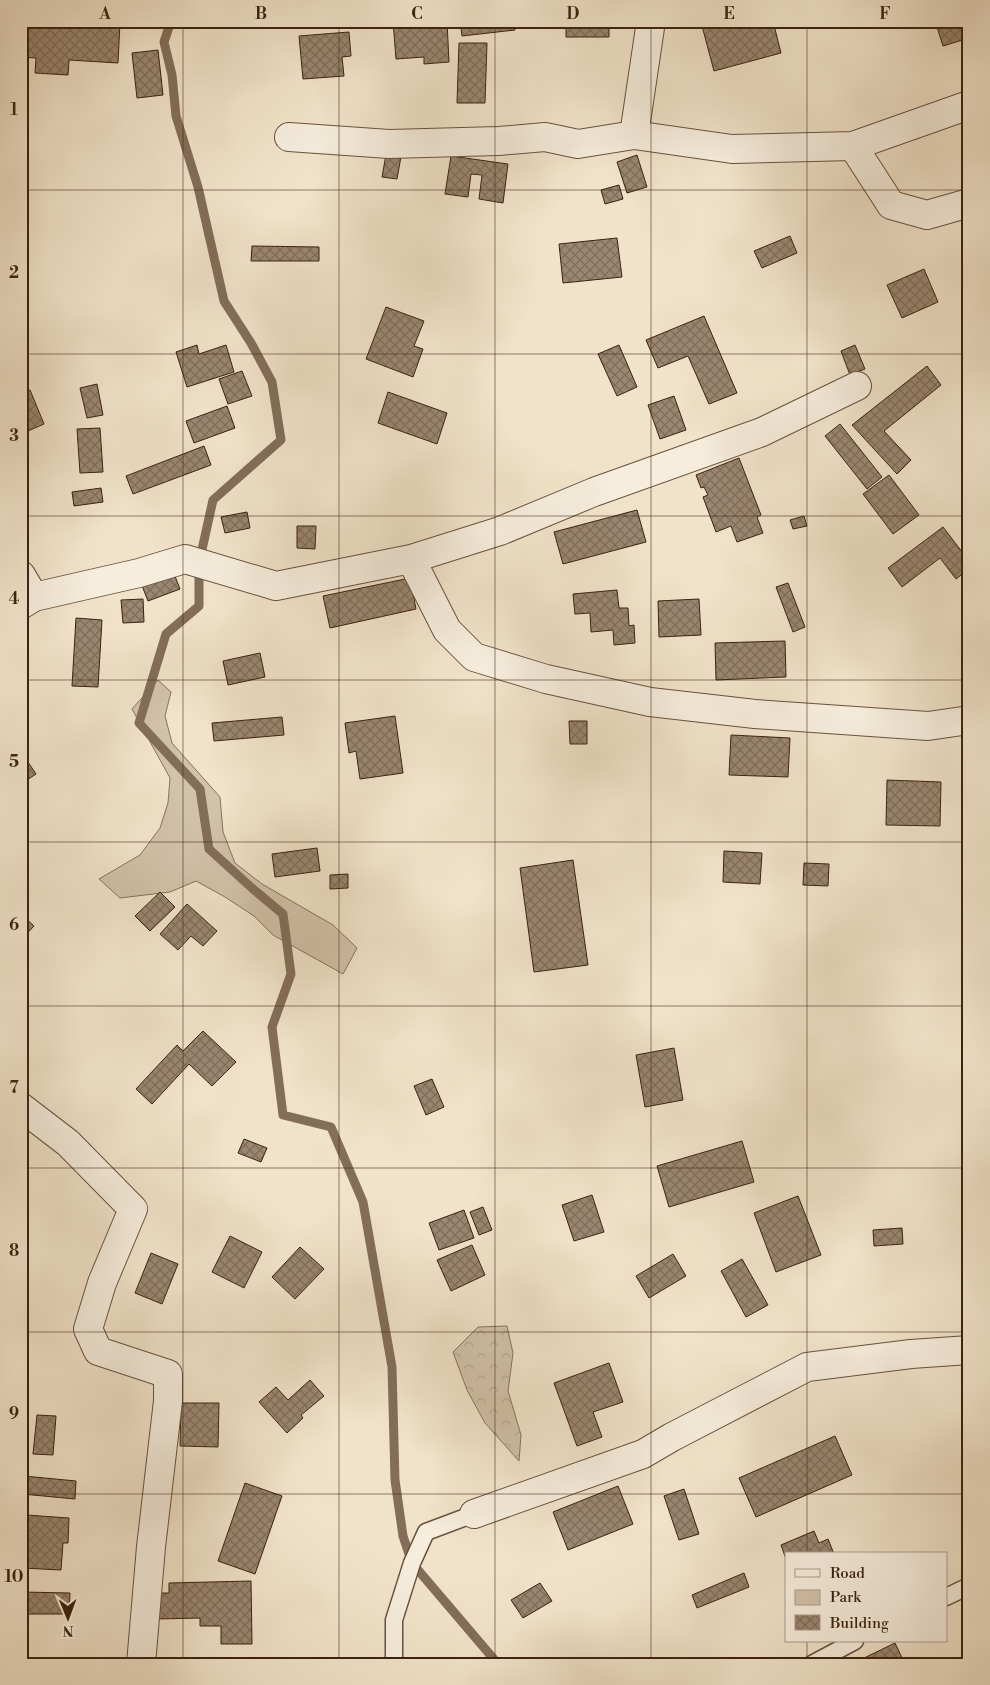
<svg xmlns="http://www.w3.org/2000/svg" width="990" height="1685" font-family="'Libre Bodoni',serif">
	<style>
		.green { fill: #d2c2aa; stroke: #86725d }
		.forest { fill: url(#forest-crowns); stroke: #86725d }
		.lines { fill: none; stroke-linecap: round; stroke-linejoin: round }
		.stream { stroke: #836e5a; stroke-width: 9 }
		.building { fill: url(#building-cross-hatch); stroke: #3b2210 }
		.lane-casing { stroke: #68523e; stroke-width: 19 }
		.street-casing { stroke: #68523e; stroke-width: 30 }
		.lane { stroke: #f6eddd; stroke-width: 16 }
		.street { stroke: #f6eddd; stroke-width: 28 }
		.grid { fill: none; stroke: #3b2210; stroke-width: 1; stroke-opacity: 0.55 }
		.neatline { fill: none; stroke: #3b2210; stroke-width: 2 }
		.grid-label { font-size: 16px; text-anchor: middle; font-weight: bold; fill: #3b2210 }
	</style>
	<defs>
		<pattern id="forest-crowns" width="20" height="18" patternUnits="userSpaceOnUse" patternTransform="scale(1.25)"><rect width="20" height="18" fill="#d2c2aa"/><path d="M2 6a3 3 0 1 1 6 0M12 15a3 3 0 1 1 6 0" fill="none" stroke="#b5a691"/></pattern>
		<pattern id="building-cross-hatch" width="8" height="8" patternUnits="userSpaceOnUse" patternTransform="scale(1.25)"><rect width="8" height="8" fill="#9a8671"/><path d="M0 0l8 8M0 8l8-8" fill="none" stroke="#7f6d5b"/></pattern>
	</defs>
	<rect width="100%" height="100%" fill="#f1e3ca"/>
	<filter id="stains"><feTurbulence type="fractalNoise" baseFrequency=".004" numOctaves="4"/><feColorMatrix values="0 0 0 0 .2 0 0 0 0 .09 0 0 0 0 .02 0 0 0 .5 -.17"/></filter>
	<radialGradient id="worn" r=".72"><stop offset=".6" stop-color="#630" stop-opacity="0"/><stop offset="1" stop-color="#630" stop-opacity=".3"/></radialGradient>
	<path class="green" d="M158,680L171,692L165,716L172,743L220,797L223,832L235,863L262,884L333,925L357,948L343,974L273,935L254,916L225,897L196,881L170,892L120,898L99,879L140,855L160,828L168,803L170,778L132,709Z"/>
	<path class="forest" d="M507,1326L513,1353L508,1391L521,1435L519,1461L485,1423L467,1390L453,1352L478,1327Z"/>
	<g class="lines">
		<path class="stream" d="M171,21L164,42L172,75L176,116L198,187L224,301L251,343L272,382L281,440L213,500L199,563V606L166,634L139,723L200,789L209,849L253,889L283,914L291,974L272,1027L283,1115L331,1127L363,1202L392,1367L395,1480L403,1536L412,1563L498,1664"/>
	</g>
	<path class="building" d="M21,21L120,22L118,63L69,60L68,75L35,73L36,58L21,57Z
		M393,21H447L449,62L424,64V57L396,59Z
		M460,21H514L515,30L462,36Z
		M566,21H609V37H566Z
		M720,21H773L781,53L714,71L702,26Z
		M935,21H969V38L943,46Z
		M349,32L351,56L342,57L344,76L303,79L299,36Z
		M459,43H487L485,103H457Z
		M158,50L163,95L137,98L132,53Z
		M387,149L402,151L397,179L382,177Z
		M637,155L647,187L627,193L617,162Z
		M451,156L508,164L503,203L479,199L482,175L471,174L468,197L445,194Z
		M619,185L623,199L605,204L601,190Z
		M790,236L797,253L762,268L754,251Z
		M617,238L622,277L563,283L559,244Z
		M252,246L319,247V261H251Z
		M924,269L938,302L902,318L887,285Z
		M386,307L424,321L414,346L423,349L413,377L366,359Z
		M704,316L737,393L709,404L688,356L658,368L646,340Z
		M197,345L199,354L226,345L234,372L187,387L176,352Z
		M619,345L637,387L617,396L598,354Z
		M855,345L865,369L850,375L841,351Z
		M927,366L941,385L884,431L911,460L897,474L852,425Z
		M242,371L252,396L228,404L219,379Z
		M97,384L103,415L87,418L80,388Z
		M30,390L44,424L21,434V394Z
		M388,392L447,413L437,444L378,423Z
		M674,396L686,430L660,439L648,405Z
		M227,406L235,428L194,443L186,421Z
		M840,424L882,477L867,489L825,436Z
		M100,428L103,472L80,473L77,429Z
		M204,446L211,465L133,494L126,476Z
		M739,458L761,515L757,517L763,533L737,542L731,526L716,532L703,497L708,495L704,487L701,488L696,475Z
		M889,475L919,515L893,534L863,494Z
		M101,488L103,502L74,506L72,492Z
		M637,510L646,542L563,564L554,532Z
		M247,512L250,528L225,533L221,517Z
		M804,516L807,526L793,529L790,520Z
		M969,519V534L962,523Z
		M297,526H316L315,549L297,548Z
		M943,527L969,561V569L956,579L940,558L902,587L888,568Z
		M173,571L180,589L148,601L141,583Z
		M410,578L416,609L330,628L323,596Z
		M788,583L805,627L793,632L776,587Z
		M617,590L619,608H628L629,626L634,625L635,643L614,645L613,630L591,632L590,613L575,614L573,594Z
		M143,599L144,622L123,623L121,600Z
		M699,599L701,635L659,637L658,601Z
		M76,618L102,620L98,687L72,686Z
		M785,641L786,677L716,680L715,643Z
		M260,653L265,677L228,685L223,661Z
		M395,716L403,773L360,779L356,751L349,753L345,723Z
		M282,717L284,735L214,741L212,723Z
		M569,721H587V744H570Z
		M731,735L790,738L788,777L729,775Z
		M24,756L36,774L21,784V758Z
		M887,780L941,782L940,826L886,825Z
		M317,848L320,871L275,877L272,854Z
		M724,851L762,853L760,884L723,882Z
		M573,860L588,965L534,972L520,868Z
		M804,863L829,864L828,886L803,885Z
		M348,874V888L330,889V875Z
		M160,892L175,907L150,931L135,916Z
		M187,904L217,931L203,946L191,936L178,950L160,934Z
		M21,914L34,926L21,940Z
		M203,1031L236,1062L212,1086L189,1064L152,1104L136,1089L177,1045L183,1051Z
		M674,1048L683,1100L645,1107L636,1055Z
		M432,1079L444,1107L426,1115L414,1086Z
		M244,1139L267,1148L261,1162L238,1153Z
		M742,1141L754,1182L669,1207L657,1166Z
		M592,1195L604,1232L574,1241L562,1205Z
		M798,1196L821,1255L776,1272L754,1213Z
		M483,1207L492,1230L479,1235L470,1212Z
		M464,1210L474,1238L439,1250L429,1223Z
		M902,1228L903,1244L874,1246L873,1230Z
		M230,1236L262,1252L244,1288L212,1272Z
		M472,1245L485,1275L451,1291L437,1260Z
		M300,1247L324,1269L295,1299L272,1277Z
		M151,1253L178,1264L162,1304L135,1293Z
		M673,1254L686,1276L649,1298L636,1276Z
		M742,1259L768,1305L746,1317L721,1271Z
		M609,1363L623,1402L593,1412L602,1437L577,1446L554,1383Z
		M310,1380L324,1396L301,1415L303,1418L287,1433L259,1402L276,1387L288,1400Z
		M181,1403H219L218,1447L180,1446Z
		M37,1415L56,1416L53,1455L33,1454Z
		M835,1436L852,1475L756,1517L739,1478Z
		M24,1476L76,1481L75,1499L22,1494Z
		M245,1483L282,1496L255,1574L218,1561Z
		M618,1486L633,1524L568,1550L553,1512Z
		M684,1489L699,1534L679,1540L664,1496Z
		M26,1515L69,1518L68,1543H63L61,1570L22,1568Z
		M814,1531L819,1543L828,1539L834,1554H786V1559L781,1545Z
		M744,1573L749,1587L697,1608L692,1595Z
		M251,1581L252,1644H221V1626H200V1618L156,1619V1593H169V1583Z
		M540,1583L552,1601L523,1618L511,1600Z
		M21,1592L70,1593L69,1614H21Z
		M895,1643L903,1660L895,1664H862L860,1660Z"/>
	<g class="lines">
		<defs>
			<path id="lane" d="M946,1597L969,1586
				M394,1664V1620L412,1563L426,1532L474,1514
				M812,1664L855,1641"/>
			<path id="street" d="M634,135L651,21
				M289,137L389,144L499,141L545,137L578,144L634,135L732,149L853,146L969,105
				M853,146L891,205L927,215L969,203
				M857,386L762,432L594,492L500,531L411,559L447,630L474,657L546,679L650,702L755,714L928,726L969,720
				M21,575L34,597
				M21,605L34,597L139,573L185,559L276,586L411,559
				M21,1107L68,1143L133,1209L102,1283L88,1329L98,1351L168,1374V1401L151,1547L141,1664
				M474,1514L643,1454L672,1437L807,1367L911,1354L969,1350"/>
		</defs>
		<use href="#lane" class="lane-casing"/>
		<use href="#street" class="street-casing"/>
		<use href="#lane" class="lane"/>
		<use href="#street" class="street"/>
	</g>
	<path class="grid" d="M183,21V1664M339,21V1664M495,21V1664M651,21V1664M807,21V1554M21,190H969M21,354H969M21,516H969M21,680H969M21,842H969M21,1006H969M21,1168H969M21,1332H969M21,1494H969M807,1641V1664"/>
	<rect width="990" height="1685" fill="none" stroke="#f1e3ca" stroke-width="55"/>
	<rect x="785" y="1552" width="162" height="90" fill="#f6eddd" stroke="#ab9c8b"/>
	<rect x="795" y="1569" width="25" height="8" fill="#f6eddd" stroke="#ab9c8b"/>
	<text x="830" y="1578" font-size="15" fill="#3b2210">Road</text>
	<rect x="795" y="1590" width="25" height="15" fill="#d2c2aa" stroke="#ab9c8b"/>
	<text x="830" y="1602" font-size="15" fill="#3b2210">Park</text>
	<rect x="795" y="1615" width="25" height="15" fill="url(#building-cross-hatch)" stroke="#ab9c8b"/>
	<text x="830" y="1628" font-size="15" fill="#3b2210">Building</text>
	<g transform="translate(68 1618) rotate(179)" stroke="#f6eddd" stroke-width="4" paint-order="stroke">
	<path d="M0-4L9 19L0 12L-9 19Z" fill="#3b2210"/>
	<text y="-8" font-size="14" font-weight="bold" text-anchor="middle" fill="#3b2210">N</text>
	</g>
	<rect x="28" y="28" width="934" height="1630" class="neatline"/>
	<g class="grid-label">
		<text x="105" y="19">A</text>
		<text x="261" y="19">B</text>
		<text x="417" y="19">C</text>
		<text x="573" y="19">D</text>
		<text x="729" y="19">E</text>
		<text x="885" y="19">F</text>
		<text x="14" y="115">1</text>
		<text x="14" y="278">2</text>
		<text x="14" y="441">3</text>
		<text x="14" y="604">4</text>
		<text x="14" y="767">5</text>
		<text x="14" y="930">6</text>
		<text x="14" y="1093">7</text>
		<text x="14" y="1256">8</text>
		<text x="14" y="1419">9</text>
		<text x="14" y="1582">10</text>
	</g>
	<rect width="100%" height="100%" filter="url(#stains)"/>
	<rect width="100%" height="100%" fill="url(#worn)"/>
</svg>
